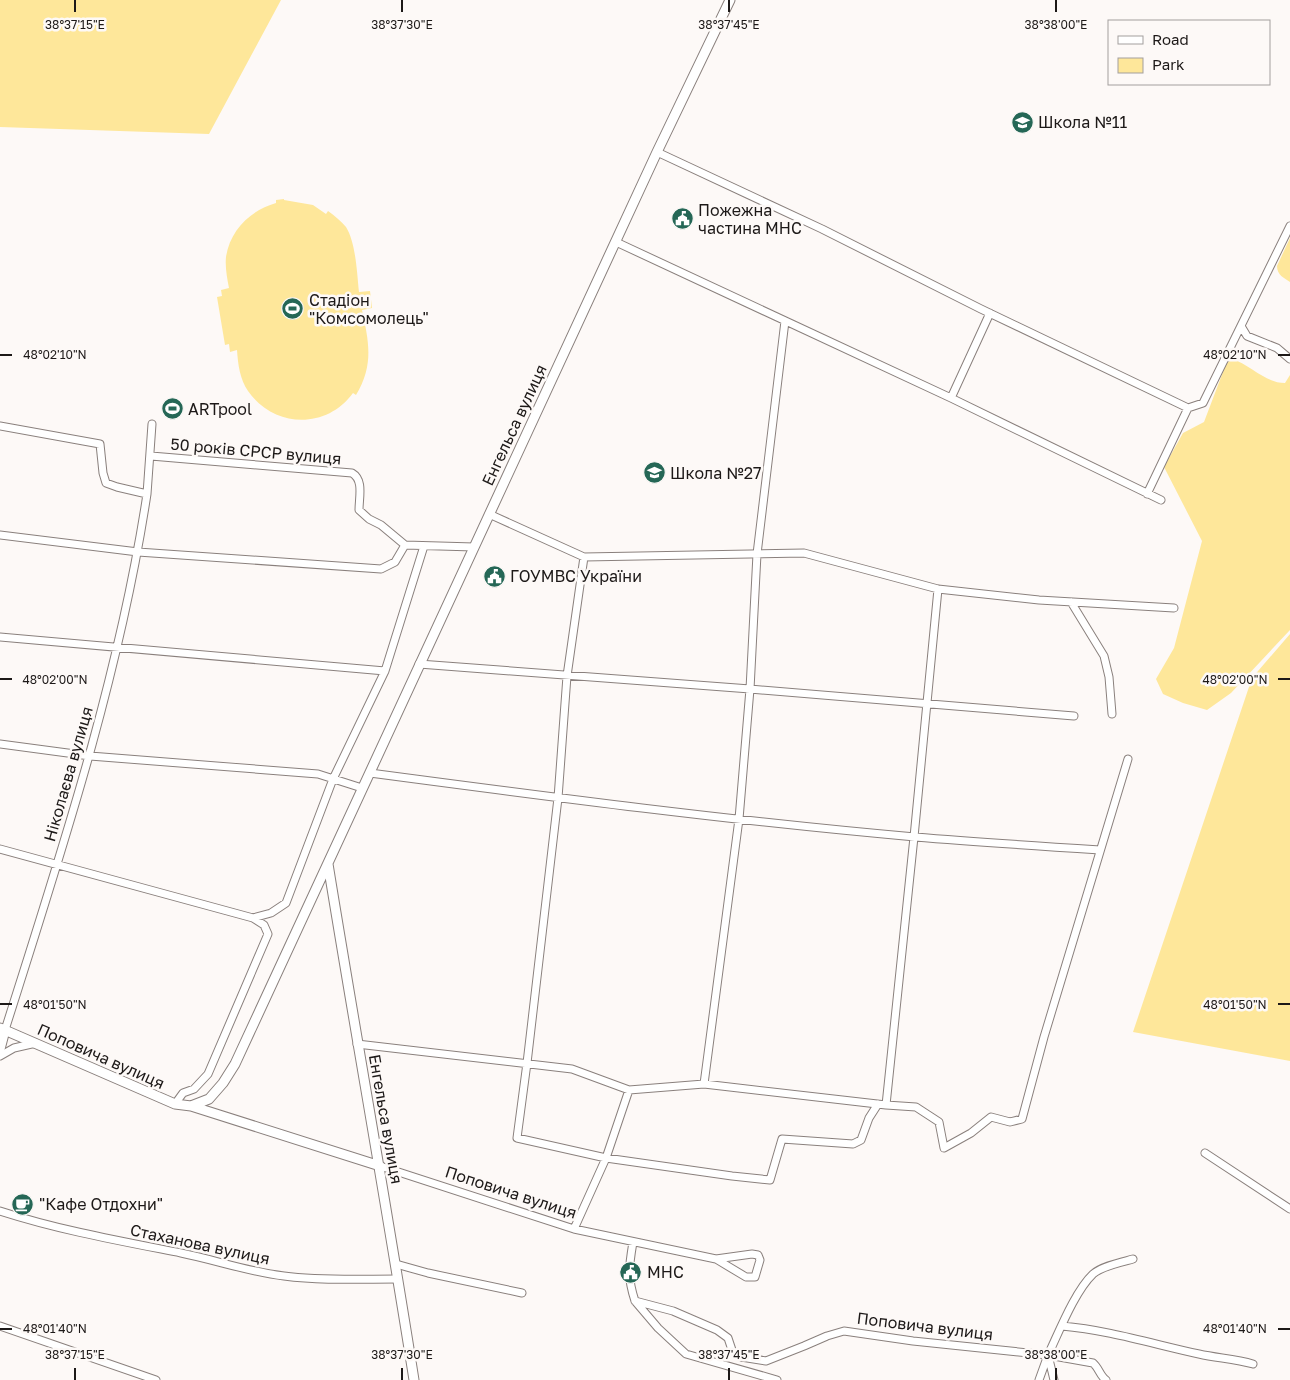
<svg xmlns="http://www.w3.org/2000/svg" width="1290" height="1380" font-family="'Golos Text',sans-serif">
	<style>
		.green { fill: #fee79a }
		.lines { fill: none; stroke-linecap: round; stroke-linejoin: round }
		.minor-casing { stroke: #8a807d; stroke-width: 9 }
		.tertiary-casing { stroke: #8a807d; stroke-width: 11 }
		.minor { stroke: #fff; stroke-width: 7 }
		.tertiary { stroke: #fff; stroke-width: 9 }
		.ticks { fill: none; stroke: #1d1918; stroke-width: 2 }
		.labels { text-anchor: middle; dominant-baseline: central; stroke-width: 5; stroke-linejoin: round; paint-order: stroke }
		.poi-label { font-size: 16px; fill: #1d1918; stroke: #fdf9f7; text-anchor: start }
		.street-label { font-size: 16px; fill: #1d1918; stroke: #fdf9f7 }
		.ticks-label { font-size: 12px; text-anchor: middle; fill: #1d1918; stroke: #fdf9f7; stroke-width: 5; stroke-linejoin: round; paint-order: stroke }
	</style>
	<rect width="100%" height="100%" fill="#fdf9f7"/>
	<path class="green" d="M0,0H281L209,134L0,127Z
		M284,199V200L313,205L326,214L328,211C335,216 341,221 346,227C356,243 357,274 359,292L370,291L372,308L362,310C369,342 374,365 356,395L353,393C326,430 274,428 248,391C240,379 238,365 237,350L230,352L229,344L225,345L217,297L222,296L221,290L229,288C227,278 225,267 226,257C230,230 251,210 276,203V200Z
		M1290,238V282C1284,278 1277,275 1277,266Z
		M1232,359C1251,365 1265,383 1285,383L1290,375V630L1231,693L1207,710L1183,703L1163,694L1156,679L1174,648L1202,541L1164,467L1183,433L1204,422L1226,364Z
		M1290,634V1061L1133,1032L1252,678Z"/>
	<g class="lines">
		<defs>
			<path id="minor" d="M657,152L822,229L981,309L1188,408L1203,403L1290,226
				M616,242L951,398L1161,500
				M1241,326L1247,336L1277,348L1290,359
				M951,398L990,313
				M0,426L100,444L103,473L106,483L117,487L147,494C119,678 61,853 5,1030
				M151,456L352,473C364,480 359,497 359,510L369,519L381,525L405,545L474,547
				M147,494L152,424
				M1147,494L1188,408
				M489,514L584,557L804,553L938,589L1039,600L1174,608
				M0,535L138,552L381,569L395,562L405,545
				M584,557L567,676L558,798L527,1063L517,1138L606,1158L732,1176L770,1180L782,1139L853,1144L861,1140L869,1118L878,1104
				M1071,602L1104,656L1109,677L1112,714
				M0,637L385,671
				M419,664L750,689L1074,716
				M0,744L90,756L318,774L362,788
				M370,773C551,797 733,821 915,837C976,842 1038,846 1100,850
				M0,849L253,918L264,925L268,934L208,1074L194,1089L183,1093L175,1104
				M253,918L271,913L286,903L333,779L385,671L424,546
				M357,1044L572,1069L629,1090
				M0,1056L14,1048L36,1043
				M704,1084L739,819L750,689L757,554L785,321
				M886,1105L914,837L938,589
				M1205,1153L1290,1209
				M380,1166L574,1229L716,1259L746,1277H755L760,1260L758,1255L752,1254L716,1259
				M0,1211C59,1230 120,1241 181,1253C216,1260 249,1272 284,1276C321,1281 361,1279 398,1279
				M574,1229L606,1158L629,1090L704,1084L886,1105L916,1107L939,1122L944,1148L971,1133L991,1117L1010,1122L1022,1119L1044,1037L1128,759
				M633,1242C629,1266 627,1277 635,1301L673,1311L717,1330L728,1338L732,1350L741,1357L766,1361L804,1346L827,1336L844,1331L913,1341L1048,1355L1093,1363C1099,1368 1100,1376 1106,1380
				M396,1264L428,1273L522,1293
				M635,1301L658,1328L686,1354L777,1380
				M0,1326L156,1380
				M1062,1326C1108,1330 1153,1344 1199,1354C1217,1358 1235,1359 1253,1364
				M1048,1355C1059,1332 1075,1291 1093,1274C1102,1266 1122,1262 1133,1259
				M1039,1380L1048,1355L1054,1380"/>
			<path id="tertiary" d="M328,864C356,1036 387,1208 414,1380
				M0,1028L175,1104L191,1106L380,1166
				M0,1049L5,1030
				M191,1106L209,1099L223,1083L235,1064L657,152L730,0"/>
		</defs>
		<use href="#minor" class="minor-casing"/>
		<use href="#tertiary" class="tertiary-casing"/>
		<use href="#minor" class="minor"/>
		<use href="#tertiary" class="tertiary"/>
	</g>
	<path class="ticks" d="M75,0V12M402,0V12M729,0V12M1056,0V12M0,355H12M1278,355H1290M0,679H12M1278,679H1290M0,1004H12M1278,1004H1290M0,1329H12M1278,1329H1290M75,1368V1380M402,1368V1380M729,1368V1380M1056,1368V1380"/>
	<defs>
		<symbol id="school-disc" viewBox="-11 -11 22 22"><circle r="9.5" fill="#256756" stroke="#fdf9f7"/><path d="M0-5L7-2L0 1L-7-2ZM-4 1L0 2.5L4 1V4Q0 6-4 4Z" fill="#fff"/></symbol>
		<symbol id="civic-disc" viewBox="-11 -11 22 22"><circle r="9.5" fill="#256756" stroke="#fdf9f7"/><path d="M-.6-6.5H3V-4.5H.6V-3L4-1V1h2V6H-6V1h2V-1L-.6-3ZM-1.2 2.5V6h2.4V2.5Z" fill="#fff"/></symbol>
		<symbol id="stadium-disc" viewBox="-11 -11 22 22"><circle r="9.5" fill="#256756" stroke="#fdf9f7"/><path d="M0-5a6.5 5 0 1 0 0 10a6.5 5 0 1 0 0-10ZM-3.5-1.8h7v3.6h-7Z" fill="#fff"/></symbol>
		<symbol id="cafe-disc" viewBox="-11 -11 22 22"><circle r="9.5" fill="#256756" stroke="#fdf9f7"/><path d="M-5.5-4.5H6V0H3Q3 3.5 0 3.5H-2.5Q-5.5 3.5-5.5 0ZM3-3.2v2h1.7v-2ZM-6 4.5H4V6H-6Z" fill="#fff"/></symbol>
	</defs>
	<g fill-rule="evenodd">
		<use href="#school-disc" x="1010" y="110" width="25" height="25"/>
		<use href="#civic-disc" x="670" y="206" width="25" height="25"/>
		<use href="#stadium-disc" x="280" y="296" width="25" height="25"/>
		<use href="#stadium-disc" x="160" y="396" width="25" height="25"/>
		<use href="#school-disc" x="642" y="460" width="25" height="25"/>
		<use href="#civic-disc" x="482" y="564" width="25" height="25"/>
		<use href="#cafe-disc" x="10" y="1192" width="25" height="25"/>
		<use href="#civic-disc" x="618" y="1260" width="25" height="25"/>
	</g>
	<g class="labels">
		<g class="poi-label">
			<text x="1038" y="122">Школа №11</text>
			<text x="698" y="210">Пожежна<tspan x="698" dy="18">частина МНС</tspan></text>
			<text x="309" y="300">Стадіон<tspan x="309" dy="18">"Комсомолець"</tspan></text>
			<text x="188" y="409">ARTpool</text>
			<text x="670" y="473">Школа №27</text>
			<text x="510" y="576">ГОУМВС України</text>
			<text x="39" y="1204">"Кафе Отдохни"</text>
			<text x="647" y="1272">МНС</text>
		</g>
		<g class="street-label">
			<text transform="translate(514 425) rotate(-65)">Енгельса вулиця</text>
			<text transform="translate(256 451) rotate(5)">50 років СРСР вулиця</text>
			<text transform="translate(68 774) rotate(-74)">Ніколаєва вулиця</text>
			<text transform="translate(101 1056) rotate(24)">Поповича вулиця</text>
			<text transform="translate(386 1119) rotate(80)">Енгельса вулиця</text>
			<text transform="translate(511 1192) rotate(18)">Поповича вулиця</text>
			<text transform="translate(200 1244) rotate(12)">Стаханова вулиця</text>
			<text transform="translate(925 1326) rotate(7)">Поповича вулиця</text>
		</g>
	</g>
	<g class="ticks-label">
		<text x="75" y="29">38°37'15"E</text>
		<text x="402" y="29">38°37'30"E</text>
		<text x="729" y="29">38°37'45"E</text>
		<text x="1056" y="29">38°38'00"E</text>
		<text x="55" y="359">48°02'10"N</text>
		<text x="1235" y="359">48°02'10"N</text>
		<text x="55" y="684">48°02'00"N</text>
		<text x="1235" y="684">48°02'00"N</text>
		<text x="55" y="1009">48°01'50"N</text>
		<text x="1235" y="1009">48°01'50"N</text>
		<text x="55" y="1333">48°01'40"N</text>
		<text x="1235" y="1333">48°01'40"N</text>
		<text x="75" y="1359">38°37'15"E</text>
		<text x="402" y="1359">38°37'30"E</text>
		<text x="729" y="1359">38°37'45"E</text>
		<text x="1056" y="1359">38°38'00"E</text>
	</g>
	<rect x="1108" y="20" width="162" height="65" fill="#fdf9f7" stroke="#a39f9e"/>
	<rect x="1118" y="36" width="25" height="8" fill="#ffffff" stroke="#a39f9e"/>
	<text x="1152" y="45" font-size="15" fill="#1d1918">Road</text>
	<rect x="1118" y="58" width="25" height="15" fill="#fee79a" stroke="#a39f9e"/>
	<text x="1152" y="70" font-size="15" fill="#1d1918">Park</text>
</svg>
